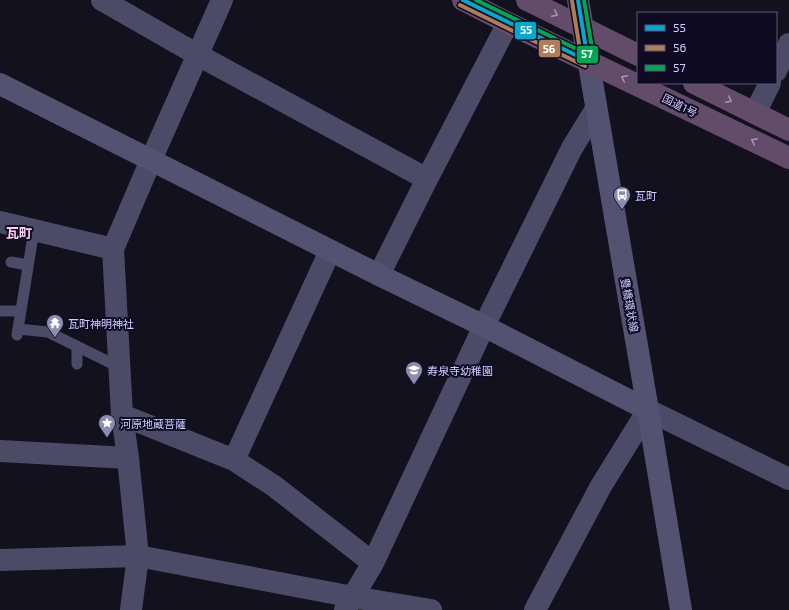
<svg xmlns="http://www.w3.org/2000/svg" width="789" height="610" font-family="'Exo 2','Noto Sans JP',sans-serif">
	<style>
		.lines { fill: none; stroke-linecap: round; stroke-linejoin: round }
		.lane { stroke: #4c4b67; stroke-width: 11 }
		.street { stroke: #4c4b67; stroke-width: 22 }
		.secondary { stroke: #535271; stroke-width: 22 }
		.highway { stroke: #634c69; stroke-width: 22 }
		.bus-1-casing { stroke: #0f0b23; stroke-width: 7 }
		.bus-2-casing { stroke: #0f0b23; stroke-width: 7 }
		.bus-3-casing { stroke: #0f0b23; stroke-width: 7 }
		.bus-1 { stroke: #00a9ce; stroke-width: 4 }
		.bus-2 { stroke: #b07c57; stroke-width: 4 }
		.bus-3 { stroke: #00a651; stroke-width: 4 }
		.oneway { stroke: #a093bc }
		.labels { text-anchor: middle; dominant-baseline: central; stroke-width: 4; stroke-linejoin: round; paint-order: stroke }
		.street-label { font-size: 11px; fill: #d1cdff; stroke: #0f0b23 }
		.poi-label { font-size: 11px; fill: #d1cdff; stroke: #0f0b23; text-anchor: start }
		.quarter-label { font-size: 13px; font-weight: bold; fill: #ffcfef; stroke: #0f0b23 }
		.line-badge { stroke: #0f0b23; stroke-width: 1.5 }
		.badge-label { font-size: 11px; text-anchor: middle; font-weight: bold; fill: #fff }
	</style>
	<rect width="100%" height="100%" fill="#12111d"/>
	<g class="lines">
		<path class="lane" d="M11,262L28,265
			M0,311H21
			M18,329L48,332L119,367
			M17,335L34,230
			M77,346V364"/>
		<path class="street" d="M102,0L198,55L427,179
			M776,71L789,44
			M755,113L770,83
			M0,222L113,249
			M379,275L427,179L508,23
			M122,415L234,460L274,486L373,563
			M0,451L128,458
			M234,460L330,251
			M0,560L138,556L353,597L431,610
			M131,610L138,556L128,458L122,415L113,249L151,160L222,0
			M345,610L373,563L484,326L572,148L596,109
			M535,610L601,486L648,410L789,479"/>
		<path class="secondary" d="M578,0L648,410L681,610
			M0,84L379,275L484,326L648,410"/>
		<path class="highway" d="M463,0L508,23L789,158
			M527,0L638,55
			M694,83L789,130"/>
		<defs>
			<path id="bus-1" d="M463,0L588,61
				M578,0L588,61"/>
			<path id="bus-2" d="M572,1L582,62
				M460,5L585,66"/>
			<path id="bus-3" d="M476,0L591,56
				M584,0L594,60"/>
		</defs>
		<use href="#bus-1" class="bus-1-casing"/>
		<use href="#bus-2" class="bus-2-casing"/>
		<use href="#bus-3" class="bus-3-casing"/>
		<use href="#bus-1" class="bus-1"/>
		<use href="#bus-2" class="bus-2"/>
		<use href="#bus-3" class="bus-3"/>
	</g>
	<defs><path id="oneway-chevron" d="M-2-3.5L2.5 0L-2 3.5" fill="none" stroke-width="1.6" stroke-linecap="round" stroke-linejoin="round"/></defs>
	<g class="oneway">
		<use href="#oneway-chevron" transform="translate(555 14) rotate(27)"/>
		<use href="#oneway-chevron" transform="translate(624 78) rotate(-154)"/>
		<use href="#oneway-chevron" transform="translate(729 100) rotate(26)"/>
		<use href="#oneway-chevron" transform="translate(754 141) rotate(-154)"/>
	</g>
	<defs>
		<symbol id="bus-pin" viewBox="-11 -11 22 30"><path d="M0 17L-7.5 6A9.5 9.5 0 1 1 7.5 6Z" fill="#8e8bb0" stroke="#0f0b23"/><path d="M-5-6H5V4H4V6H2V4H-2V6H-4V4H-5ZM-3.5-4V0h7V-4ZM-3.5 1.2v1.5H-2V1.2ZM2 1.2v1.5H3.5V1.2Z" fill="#fff"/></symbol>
		<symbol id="temple-pin" viewBox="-11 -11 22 30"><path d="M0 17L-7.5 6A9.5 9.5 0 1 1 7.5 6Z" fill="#8e8bb0" stroke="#0f0b23"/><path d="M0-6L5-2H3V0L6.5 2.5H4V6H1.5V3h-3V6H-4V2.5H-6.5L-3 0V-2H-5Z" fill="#fff"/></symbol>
		<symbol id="school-pin" viewBox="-11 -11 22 30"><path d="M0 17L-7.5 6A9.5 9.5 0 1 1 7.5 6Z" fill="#8e8bb0" stroke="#0f0b23"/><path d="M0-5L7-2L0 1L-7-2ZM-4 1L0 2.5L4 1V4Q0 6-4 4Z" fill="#fff"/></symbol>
		<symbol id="sight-pin" viewBox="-11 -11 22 30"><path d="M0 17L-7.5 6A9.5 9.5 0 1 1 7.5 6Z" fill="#8e8bb0" stroke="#0f0b23"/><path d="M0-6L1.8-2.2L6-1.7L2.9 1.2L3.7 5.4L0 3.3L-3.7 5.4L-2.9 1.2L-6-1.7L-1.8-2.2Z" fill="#fff"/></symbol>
	</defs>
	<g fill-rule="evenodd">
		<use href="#bus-pin" x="612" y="185" width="20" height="27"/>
		<use href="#temple-pin" x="45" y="313" width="20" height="27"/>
		<use href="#school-pin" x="404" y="360" width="20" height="27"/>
		<use href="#sight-pin" x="97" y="413" width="20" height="27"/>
	</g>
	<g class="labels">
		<g class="street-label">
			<text transform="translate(680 105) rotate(26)">国道1号</text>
			<text transform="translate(630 305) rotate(80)">豊橋環状線</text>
		</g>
		<g class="poi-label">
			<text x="635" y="195">瓦町</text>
			<text x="68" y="323">瓦町神明神社</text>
			<text x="427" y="370">寿泉寺幼稚園</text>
			<text x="120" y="423">河原地蔵菩薩</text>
		</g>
		<g class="quarter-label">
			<text x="19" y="233">瓦町</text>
		</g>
	</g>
	<g class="line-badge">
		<rect x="514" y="21" width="23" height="19" rx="4" fill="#00a9ce"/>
		<rect x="538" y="39" width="23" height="19" rx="4" fill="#b07c57"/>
		<rect x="576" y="45" width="23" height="19" rx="4" fill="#00a651"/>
	</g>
	<g class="badge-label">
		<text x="526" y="34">55</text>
		<text x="549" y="53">56</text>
		<text x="587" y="58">57</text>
	</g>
	<rect x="637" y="12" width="140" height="72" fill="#0f0b23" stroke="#5d597b"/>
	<rect x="645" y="25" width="20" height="6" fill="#00a9ce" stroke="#5d597b"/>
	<text x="673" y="32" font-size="12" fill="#d1cdff">55</text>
	<rect x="645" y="45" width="20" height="6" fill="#b07c57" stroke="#5d597b"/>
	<text x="673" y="52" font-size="12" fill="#d1cdff">56</text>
	<rect x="645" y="65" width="20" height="6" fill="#00a651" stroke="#5d597b"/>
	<text x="673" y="72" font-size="12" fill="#d1cdff">57</text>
</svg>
